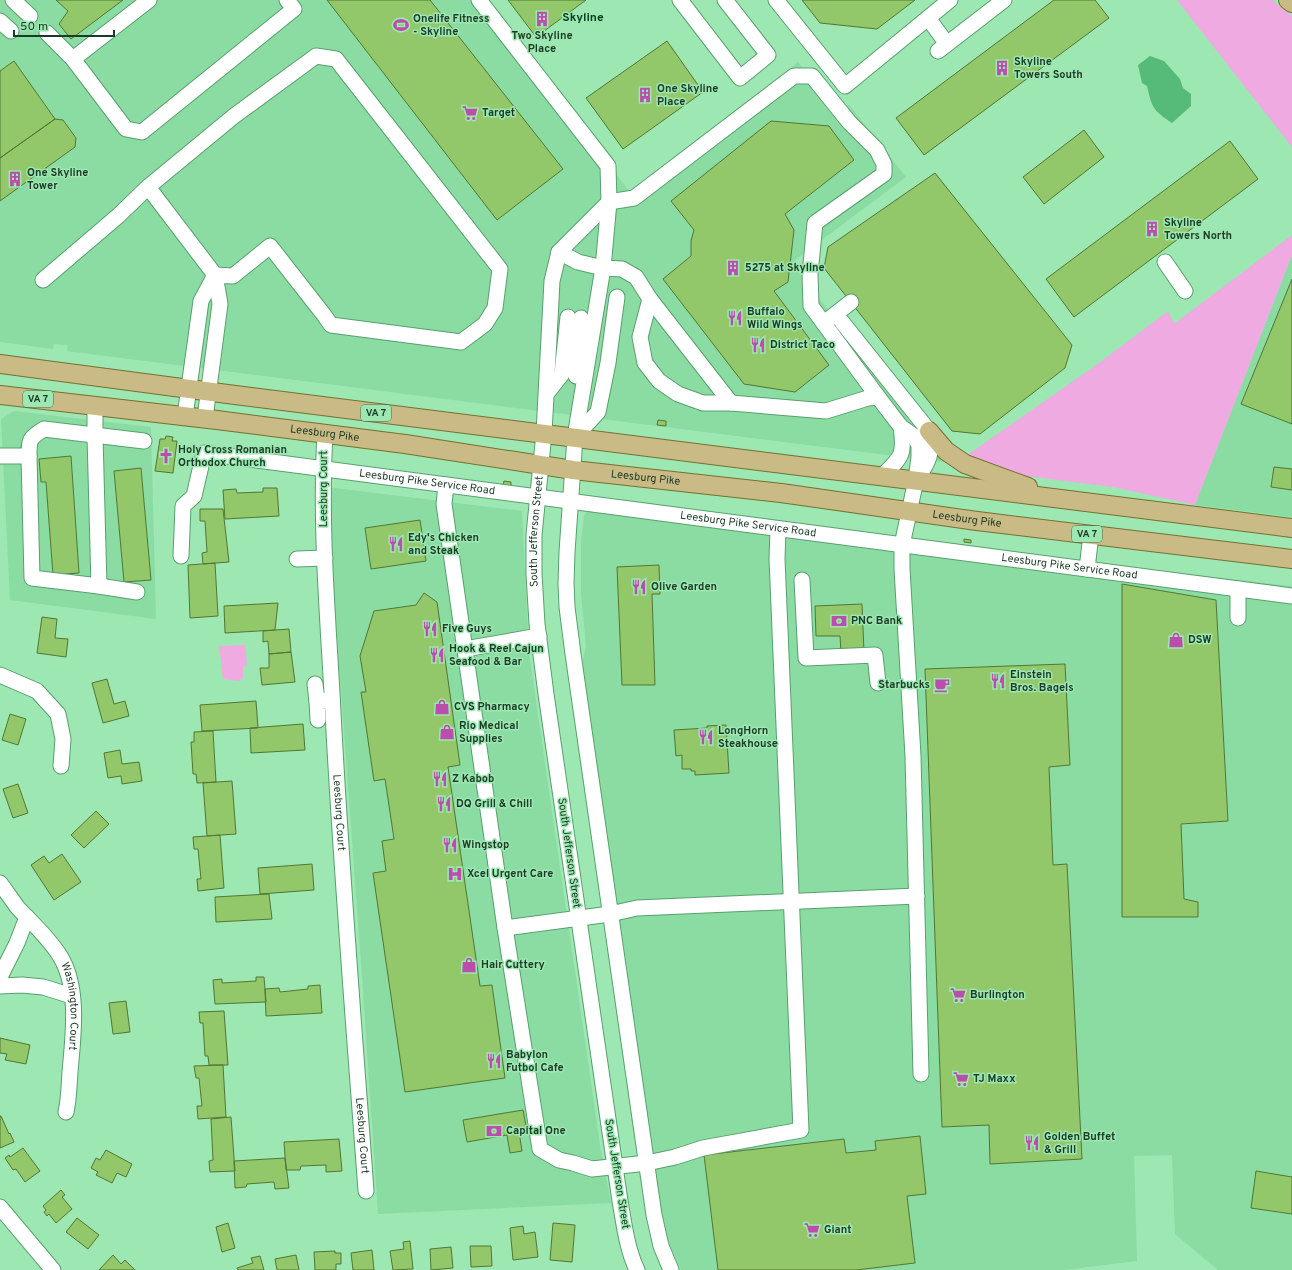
<svg xmlns="http://www.w3.org/2000/svg" width="1292" height="1270" font-family="Overpass,sans-serif">
	<style>
		.built { fill: #8adca3 }
		.green { fill: #efaae2 }
		.water { fill: #56bb79 }
		.building { fill: #92c76a; stroke: #527734 }
		.lines { fill: none; stroke-linecap: round; stroke-linejoin: round }
		.minor-casing { stroke: #57a06e; stroke-width: 17 }
		.major-casing { stroke: #757030; stroke-width: 20 }
		.minor { stroke: #fff; stroke-width: 15 }
		.major { stroke: #c9ba86; stroke-width: 18 }
		.labels { text-anchor: middle; dominant-baseline: central; stroke-width: 3; stroke-linejoin: round; paint-order: stroke }
		.shield { fill: #9ce7b2; stroke: #426f50; stroke-width: 1 }
		.shield-label { font-size: 10px; font-weight: bold; fill: #1c3b26 }
		.poi-label { font-size: 11px; font-weight: bold; fill: #1c3b26; stroke: #9ce7b2; text-anchor: start }
		.street-label { font-size: 11px; fill: #1c3b26; stroke: #9ce7b2 }
		.neighbourhood-label { font-size: 12px; font-weight: bold; fill: #003f1e; stroke: #9ce7b2 }
	</style>
	<rect width="100%" height="100%" fill="#9ce7b2"/>
	<path class="built" d="M0,0H480L637,201L760,96L798,62L839,113L849,105L906,177L791,263L950,463L67,351L68,345L54,344L53,349L0,342Z
		M1292,255V517L1195,505Z
		M14,411L151,427L156,619L10,600L1,419Z
		M326,487L522,511L529,652L600,1145L611,1203L378,1214L362,976Z
		M589,510L1110,565L1292,586V1270H1218L1175,1234L1172,1155L1134,1156L1137,1261L1064,1270H681L666,1236L660,1220L580,686L583,660L586,646L581,594V542L584,515Z"/>
	<path class="green" d="M1177,0H1272L1292,16V147Z
		M1292,235V255L1195,505L1113,487L1011,474L966,456L1095,366L1168,311L1174,324Z
		M245,645L247,664L243,668V678L239,681L223,679L219,646Z"/>
	<path class="water" d="M1150,56L1164,61L1180,79L1183,88L1191,94V106L1172,123C1153,110 1152,108 1147,86L1142,83L1138,65Z"/>
	<path class="building" d="M56,0H123L71,39L59,24L68,11Z
		M327,0H430L563,169L497,220Z
		M508,0H586L536,37Z
		M802,0H915L877,29L820,23Z
		M1054,0H1095L1109,18L924,155L896,118Z
		M667,41L703,92L623,149L586,98Z
		M14,61L55,119L0,158V71Z
		M55,119L63,120L76,138L75,147L0,201V158Z
		M771,121L829,126L854,160L785,214L794,230L788,282L774,291L829,365L795,392L744,384L663,279L691,256V241L694,230L671,201Z
		M1084,130L1104,157L1044,204L1023,177Z
		M1230,141L1258,179L1074,317L1046,279Z
		M935,173L1072,345L1065,368L980,434L952,431L824,268L828,247Z
		M1292,279V424L1241,404Z
		M658,420L666,421V426L657,425Z
		M166,436L173,437L172,441H177L173,473L155,471L160,439H165Z
		M71,456L79,573L53,575L46,482H41L39,459Z
		M1274,467L1292,469V490L1271,487Z
		M141,468L151,580L124,582L114,471Z
		M504,481L511,482V486L503,485Z
		M263,488H277L279,516L225,519L223,490L236,489L237,493L263,492Z
		M200,509H223L229,562L203,564L202,553L207,552L205,521H200Z
		M420,520L426,561L371,569L365,528Z
		M964,539L971,540V543L964,542Z
		M215,563L218,616L190,618L188,565Z
		M659,565L660,594H652L655,685H622L617,567Z
		M1122,584L1216,600L1228,821L1181,824L1184,899L1198,902V917H1122Z
		M424,593L437,602L460,765L448,767L480,986L492,985L505,1078L405,1092L373,873L386,871L382,841L394,839L385,779L374,781L361,692H366L360,656L374,611L416,605Z
		M278,603L275,630L225,633L224,606Z
		M862,604L864,652L841,653L840,636H816L815,606Z
		M42,617L57,619L55,638L68,639L66,657L37,653Z
		M289,629L291,652L269,654L268,641L263,642V631Z
		M291,652L295,682L262,685L260,668H269V654Z
		M1065,664L1070,765L1049,767L1053,865L1067,864L1082,1159L990,1164L989,1125L942,1127L925,669Z
		M107,679L114,704L125,701L129,716L103,723L92,683Z
		M256,701L258,728L202,731L200,705Z
		M10,714L26,719L18,745L2,740Z
		M303,724L305,750L251,753L250,728Z
		M726,725L729,773L695,775V771H691V769H682V755L676,756L674,730L707,728V726Z
		M213,731L216,782L197,783L196,774H193L191,742H194V732Z
		M120,750L122,764L139,762L142,781L122,784L121,776L108,778L104,753Z
		M232,781L236,834L207,836L203,783Z
		M18,784L28,813L13,818L3,789Z
		M96,811L109,824L84,848L71,835Z
		M220,835L224,888L198,891L197,879H201L198,849H194L193,837Z
		M62,854L81,882L54,900L31,865L44,856L49,863Z
		M312,864L314,890L260,894L258,868Z
		M269,894L272,919L216,922L215,897Z
		M256,977H264L266,1002L215,1004L213,980L222,979V983L256,981Z
		M320,985L322,1013L266,1016L265,989L279,988L280,992L308,989V986Z
		M126,1001L130,1032L113,1034L109,1003Z
		M224,1011L228,1065H209L208,1056H205L203,1023H200L199,1012Z
		M0,1038L30,1045L26,1064L5,1060L7,1054L0,1053Z
		M223,1065L226,1117L198,1119L197,1106H202L199,1078H196L194,1066Z
		M523,1110L527,1131L519,1132L522,1151L510,1153L507,1135L467,1142L463,1120Z
		M0,1116H1L9,1134L10,1133L14,1142L0,1148Z
		M231,1117L235,1171L210,1172L209,1161L213,1160L211,1119Z
		M920,1136L926,1194L907,1196L915,1263L856,1270H718L704,1155L844,1139L846,1153L876,1150L875,1141Z
		M339,1139L342,1171L326,1172V1165L301,1166L300,1170H286L284,1142Z
		M23,1148L40,1171L25,1182L16,1169L13,1170L5,1158L9,1155L10,1157Z
		M106,1150L132,1164L126,1177L117,1173L112,1183L96,1175L98,1172L91,1168L96,1158L100,1160Z
		M285,1158L289,1188L275,1189L274,1182L247,1184L246,1187L235,1188L234,1161Z
		M1256,1171L1292,1177V1214L1251,1208Z
		M61,1190L65,1195L62,1197L72,1209L56,1223L49,1214L47,1216L44,1212L46,1210L43,1206Z
		M77,1218L99,1235L88,1249L66,1232Z
		M228,1223L235,1248L222,1252L216,1227Z
		M553,1223L575,1225L572,1262L550,1260Z
		M523,1226L524,1234L535,1232L538,1257L513,1260L510,1228Z
		M410,1241L413,1269L393,1270L390,1251L404,1249L403,1242Z
		M470,1246H491L492,1266L471,1267Z
		M451,1247L453,1268L431,1270L430,1249Z
		M372,1250L374,1270H353L351,1253Z
		M335,1251V1253H341V1264H336V1270H315L314,1252Z
		M113,1255L121,1264L125,1260L135,1270H99Z
		M296,1255L299,1270H277L275,1259Z
		M260,1256L264,1270H238L237,1268L253,1263L251,1258Z"/>
	<g class="lines">
		<defs>
			<g id="minor">
				<path d="M13,0L30,16"/>
				<path d="M479,0L608,166L609,202L603,268L575,437L567,552L566,583L567,607L573,654L654,1215L661,1246L671,1270"/>
				<path d="M680,0L740,78L768,55L725,0"/>
				<path d="M776,0L845,86L950,0"/>
				<path d="M928,18L947,44"/>
				<path d="M0,21L11,31"/>
				<path d="M47,33L73,59L126,129L142,132L294,9L287,0"/>
				<path d="M938,51L1004,0"/>
				<path d="M73,59L149,0"/>
				<path d="M559,252L578,262L603,268L622,269L636,277L650,299L731,403"/>
				<path d="M1165,262L1185,291"/>
				<path d="M43,280L118,216L148,187"/>
				<path d="M650,299L640,337L645,363L659,381L678,394L703,403H731L826,411L868,398L878,397"/>
				<path d="M842,322L929,431C931,449 932,456 922,471"/>
				<path d="M824,323L851,302"/>
				<path d="M576,376L581,318"/>
				<path d="M547,393L562,374L568,317"/>
				<path d="M185,416L201,301L215,275"/>
				<path d="M205,418L220,304L215,275L148,187L234,116L316,56L336,59L500,269L495,308L485,324L461,342L331,325L324,315L270,246L233,276L215,275"/>
				<path id="s1" d="M325,434C320,520 327,606 332,693C340,859 354,1025 366,1191"/>
				<path d="M575,437L598,412L608,363L617,297"/>
				<path d="M0,456H29L32,578L99,586L95,436V405"/>
				<path d="M29,456C29,440 29,438 44,429L144,441"/>
				<path d="M882,476C902,457 905,455 901,427"/>
				<path d="M446,485L444,504L447,525L505,928L540,1149L559,1160L573,1163L592,1169L647,1163L675,1157L703,1148L801,1130L777,559L778,529"/>
				<path id="s2" d="M181,556L183,506L194,496L204,453L1292,596"/>
				<path d="M297,559L325,558"/>
				<path d="M1087,569L1091,534"/>
				<path d="M802,580L806,658L875,655L878,683"/>
				<path d="M99,586L137,592"/>
				<path d="M1238,589V618"/>
				<path d="M465,649L539,636"/>
				<path d="M0,675L37,691L58,714L63,739L61,766"/>
				<path d="M315,684L317,701"/>
				<path d="M318,720L317,701L332,700"/>
				<path id="s3" d="M0,883C6,891 12,900 18,908C32,923 49,938 60,956C80,988 73,1037 70,1072C69,1085 69,1099 66,1112"/>
				<path d="M505,928L610,914L637,908L917,896"/>
				<path d="M0,977L17,943L27,917"/>
				<path d="M0,986L22,985L43,987L72,996"/>
				<path d="M0,1207L53,1270"/>
				<path id="s4" d="M637,1270C627,1249 624,1224 620,1201L546,694L537,624L534,574V535L544,433L552,281L559,252L609,202L634,198L794,76H812L849,122L877,150L884,164V174L815,223L810,274L811,306L878,397L901,427L914,436L919,445V457L916,480L902,545V569L913,756L921,1074"/>
			</g>
			<g id="major">
				<path d="M1288,0L1292,3"/>
				<path d="M0,364L235,395L1292,528"/>
				<path id="s5" d="M0,395L217,420L405,444L573,470L781,493L977,521L1292,559"/>
				<path d="M929,431L946,451L965,464L1028,487"/>
			</g>
		</defs>
		<use href="#minor" class="minor-casing"/>
		<use href="#major" class="major-casing"/>
		<use href="#minor" class="minor"/>
		<use href="#major" class="major"/>
	</g>
	<defs>
		<symbol id="building-bare" viewBox="-9 -9 18 18"><path d="M-4-6H4V6H1V3H-1V6H-4ZM-2.5-4.3h1.7v1.8h-1.7ZM.8-4.3h1.7v1.8H.8ZM-2.5-1h1.7V.8h-1.7ZM.8-1h1.7V.8H.8Z" fill="#bb4dac" stroke="#9ce7b2" stroke-width="2.5" paint-order="stroke"/></symbol>
		<symbol id="stadium-bare" viewBox="-9 -9 18 18"><path d="M0-5a6.5 5 0 1 0 0 10a6.5 5 0 1 0 0-10ZM-3.5-1.8h7v3.6h-7Z" fill="#bb4dac" stroke="#9ce7b2" stroke-width="2.5" paint-order="stroke"/></symbol>
		<symbol id="supermarket-bare" viewBox="-9 -9 18 18"><path d="M-6-5.5h2.5l.6 2H6L4.5 2H-2.5L-4.4-4H-6ZM-1.5 3.2a1.3 1.3 0 1 0 .1 0ZM3 3.2a1.3 1.3 0 1 0 .1 0Z" fill="#bb4dac" stroke="#9ce7b2" stroke-width="2.5" paint-order="stroke"/></symbol>
		<symbol id="restaurant-bare" viewBox="-9 -9 18 18"><path d="M-5-6h1v4h1v-4h1v4h1v-4h1v5L-1.5 .5V6h-2V.5L-5-1ZM5-6V6H3V1.5H1.5Q1.5-4 5-6Z" fill="#bb4dac" stroke="#9ce7b2" stroke-width="2.5" paint-order="stroke"/></symbol>
		<symbol id="church-bare" viewBox="-9 -9 18 18"><path d="M-1.2-6h2.4v3.5h3.3v2.4h-3.3V6h-2.4V-.1h-3.3v-2.4h3.3Z" fill="#bb4dac" stroke="#9ce7b2" stroke-width="2.5" paint-order="stroke"/></symbol>
		<symbol id="bank-bare" viewBox="-9 -9 18 18"><path d="M-6-4H6V4H-6ZM0-2.3a2.3 2.3 0 1 0 0 4.6a2.3 2.3 0 1 0 0-4.6Z" fill="#bb4dac" stroke="#9ce7b2" stroke-width="2.5" paint-order="stroke"/></symbol>
		<symbol id="shop-bare" viewBox="-9 -9 18 18"><path d="M-5-2.5h2.3a2.7 3.5 0 0 1 5.4 0H5L5.5 6h-11ZM-1.5-2.5h3a1.5 2.3 0 0 0-3 0Z" fill="#bb4dac" stroke="#9ce7b2" stroke-width="2.5" paint-order="stroke"/></symbol>
		<symbol id="cafe-bare" viewBox="-9 -9 18 18"><path d="M-5.5-4.5H6V0H3Q3 3.5 0 3.5H-2.5Q-5.5 3.5-5.5 0ZM3-3.2v2h1.7v-2ZM-6 4.5H4V6H-6Z" fill="#bb4dac" stroke="#9ce7b2" stroke-width="2.5" paint-order="stroke"/></symbol>
		<symbol id="hospital-bare" viewBox="-9 -9 18 18"><path d="M-5-5h3v3.5h4V-5h3V5h-3V1.5h-4V5h-3Z" fill="#bb4dac" stroke="#9ce7b2" stroke-width="2.5" paint-order="stroke"/></symbol>
	</defs>
	<g fill-rule="evenodd">
		<use href="#building-bare" x="531" y="8" width="22" height="22"/>
		<use href="#stadium-bare" x="390" y="14" width="22" height="22"/>
		<use href="#building-bare" x="991" y="57" width="22" height="22"/>
		<use href="#building-bare" x="634" y="84" width="22" height="22"/>
		<use href="#supermarket-bare" x="459" y="102" width="22" height="22"/>
		<use href="#building-bare" x="4" y="168" width="22" height="22"/>
		<use href="#building-bare" x="1141" y="218" width="22" height="22"/>
		<use href="#building-bare" x="722" y="257" width="22" height="22"/>
		<use href="#restaurant-bare" x="724" y="307" width="22" height="22"/>
		<use href="#restaurant-bare" x="747" y="334" width="22" height="22"/>
		<use href="#church-bare" x="155" y="445" width="22" height="22"/>
		<use href="#restaurant-bare" x="385" y="533" width="22" height="22"/>
		<use href="#restaurant-bare" x="628" y="576" width="22" height="22"/>
		<use href="#bank-bare" x="828" y="610" width="22" height="22"/>
		<use href="#restaurant-bare" x="419" y="618" width="22" height="22"/>
		<use href="#shop-bare" x="1165" y="629" width="22" height="22"/>
		<use href="#restaurant-bare" x="426" y="644" width="22" height="22"/>
		<use href="#restaurant-bare" x="987" y="670" width="22" height="22"/>
		<use href="#cafe-bare" x="931" y="674" width="22" height="22"/>
		<use href="#shop-bare" x="431" y="696" width="22" height="22"/>
		<use href="#shop-bare" x="436" y="721" width="22" height="22"/>
		<use href="#restaurant-bare" x="695" y="726" width="22" height="22"/>
		<use href="#restaurant-bare" x="429" y="768" width="22" height="22"/>
		<use href="#restaurant-bare" x="433" y="793" width="22" height="22"/>
		<use href="#restaurant-bare" x="439" y="834" width="22" height="22"/>
		<use href="#hospital-bare" x="444" y="863" width="22" height="22"/>
		<use href="#shop-bare" x="458" y="954" width="22" height="22"/>
		<use href="#supermarket-bare" x="947" y="984" width="22" height="22"/>
		<use href="#restaurant-bare" x="483" y="1050" width="22" height="22"/>
		<use href="#supermarket-bare" x="950" y="1068" width="22" height="22"/>
		<use href="#bank-bare" x="483" y="1120" width="22" height="22"/>
		<use href="#restaurant-bare" x="1021" y="1132" width="22" height="22"/>
		<use href="#supermarket-bare" x="801" y="1219" width="22" height="22"/>
	</g>
	<g class="labels">
		<g class="shield">
			<rect x="23" y="391" width="30" height="16" rx="3"/>
			<rect x="361" y="405" width="30" height="16" rx="3"/>
			<rect x="1072" y="526" width="30" height="16" rx="3"/>
		</g>
		<g class="shield-label">
			<text x="38" y="399">VA 7</text>
			<text x="376" y="413">VA 7</text>
			<text x="1087" y="534">VA 7</text>
		</g>
		<g class="poi-label">
			<text x="413" y="19">Onelife Fitness<tspan x="413" dy="13">- Skyline</tspan></text>
			<text x="542" y="36" text-anchor="middle">Two Skyline<tspan x="542" dy="13">Place</tspan></text>
			<text x="1014" y="62">Skyline<tspan x="1014" dy="13">Towers South</tspan></text>
			<text x="657" y="89">One Skyline<tspan x="657" dy="13">Place</tspan></text>
			<text x="482" y="113">Target</text>
			<text x="27" y="173">One Skyline<tspan x="27" dy="13">Tower</tspan></text>
			<text x="1164" y="223">Skyline<tspan x="1164" dy="13">Towers North</tspan></text>
			<text x="745" y="268">5275 at Skyline</text>
			<text x="747" y="312">Buffalo<tspan x="747" dy="13">Wild Wings</tspan></text>
			<text x="770" y="345">District Taco</text>
			<text x="178" y="450">Holy Cross Romanian<tspan x="178" dy="13">Orthodox Church</tspan></text>
			<text x="408" y="538">Edy's Chicken<tspan x="408" dy="13">and Steak</tspan></text>
			<text x="651" y="587">Olive Garden</text>
			<text x="851" y="621">PNC Bank</text>
			<text x="442" y="629">Five Guys</text>
			<text x="1188" y="640">DSW</text>
			<text x="449" y="649">Hook &amp; Reel Cajun<tspan x="449" dy="13">Seafood &amp; Bar</tspan></text>
			<text x="1010" y="675">Einstein<tspan x="1010" dy="13">Bros. Bagels</tspan></text>
			<text x="930" y="685" text-anchor="end">Starbucks</text>
			<text x="454" y="707">CVS Pharmacy</text>
			<text x="459" y="726">Rio Medical<tspan x="459" dy="13">Supplies</tspan></text>
			<text x="718" y="731">LongHorn<tspan x="718" dy="13">Steakhouse</tspan></text>
			<text x="452" y="779">Z Kabob</text>
			<text x="456" y="804">DQ Grill &amp; Chill</text>
			<text x="462" y="845">Wingstop</text>
			<text x="467" y="874">Xcel Urgent Care</text>
			<text x="481" y="965">Hair Cuttery</text>
			<text x="970" y="995">Burlington</text>
			<text x="506" y="1055">Babylon<tspan x="506" dy="13">Futbol Cafe</tspan></text>
			<text x="973" y="1079">TJ Maxx</text>
			<text x="506" y="1131">Capital One</text>
			<text x="1044" y="1137">Golden Buffet<tspan x="1044" dy="13">&amp; Grill</tspan></text>
			<text x="824" y="1230">Giant</text>
		</g>
		<g class="street-label">
			<text stroke="none"><textPath href="#s5" startOffset="327">Leesburg Pike</textPath></text>
			<text stroke="none"><textPath href="#s5" startOffset="651">Leesburg Pike</textPath></text>
			<text stroke="none"><textPath href="#s2" startOffset="334">Leesburg Pike Service Road</textPath></text>
			<text transform="translate(324 489) rotate(-90)">Leesburg Court</text>
			<text stroke="none"><textPath href="#s5" startOffset="975">Leesburg Pike</textPath></text>
			<text stroke="none"><textPath href="#s2" startOffset="658">Leesburg Pike Service Road</textPath></text>
			<text stroke="none"><textPath href="#s4" startOffset="747">South Jefferson Street</textPath></text>
			<text stroke="none"><textPath href="#s2" startOffset="982">Leesburg Pike Service Road</textPath></text>
			<text stroke="none"><textPath href="#s1" startOffset="379">Leesburg Court</textPath></text>
			<text transform="translate(569 853) rotate(82)">South Jefferson Street</text>
			<text stroke="none"><textPath href="#s3" startOffset="147">Washington Court</textPath></text>
			<text stroke="none"><textPath href="#s1" startOffset="703">Leesburg Court</textPath></text>
			<text transform="translate(617 1174) rotate(81)">South Jefferson Street</text>
		</g>
		<g class="neighbourhood-label">
			<text x="583" y="18">Skyline</text>
		</g>
	</g>
	<path d="M14 30v6h100v-6" fill="none" stroke="#1c3b26" stroke-width="2"/>
	<text x="20" y="30" font-size="12" fill="#1c3b26" stroke="#9ce7b2" stroke-width="3" paint-order="stroke">50 m</text>
</svg>
